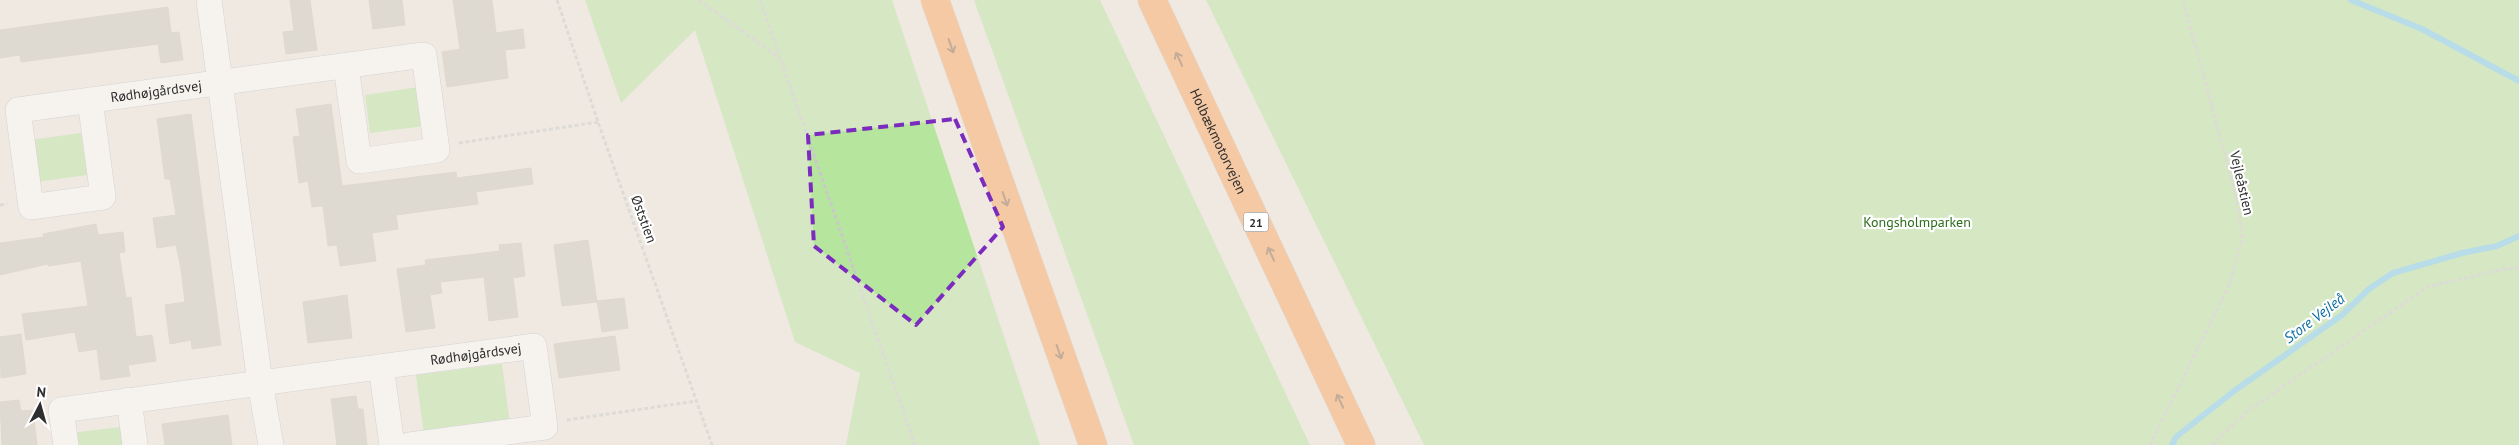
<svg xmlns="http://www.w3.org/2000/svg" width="2519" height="445" font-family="'PT Sans',sans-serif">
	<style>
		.green { fill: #b6e59e }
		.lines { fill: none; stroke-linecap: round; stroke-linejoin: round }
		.stream { stroke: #75cff0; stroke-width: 6 }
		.building { fill: #cbc7bf; stroke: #cbc5ba }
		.street-casing { stroke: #b4b7c1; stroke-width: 26 }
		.highway-casing { stroke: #c9c9c9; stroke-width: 29 }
		.path { stroke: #c9c9c9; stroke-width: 3; stroke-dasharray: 4 2.5; stroke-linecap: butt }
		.street { stroke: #fff; stroke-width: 25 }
		.highway { stroke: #ffa35c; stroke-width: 28 }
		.oneway { stroke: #8c6343 }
		.marked { fill: none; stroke: #7b2cbf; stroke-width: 4; stroke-dasharray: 10 6; stroke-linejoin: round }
		.labels { text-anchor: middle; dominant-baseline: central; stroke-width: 4.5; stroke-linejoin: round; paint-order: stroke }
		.shield { fill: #fff; stroke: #6d6d6d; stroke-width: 1 }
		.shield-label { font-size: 12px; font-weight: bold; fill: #2e2e2e }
		.street-label { font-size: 14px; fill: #2e2e2e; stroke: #fff }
		.park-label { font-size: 14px; fill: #2c6e1b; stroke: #fff }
		.water-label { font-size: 15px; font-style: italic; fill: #0d6fa3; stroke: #fff }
	</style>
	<rect width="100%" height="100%" fill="#efe9e1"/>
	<path class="green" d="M585,0H892L1040,445H846L860,373L795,342L695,30L621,103Z
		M974,0H1100L1310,445H1134Z
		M1206,0H2519V445H1424Z
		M419,87L424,126L370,133L365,95Z
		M81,133L87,175L36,182L30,140Z
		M502,364L510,424L424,435L416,375Z
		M121,427L123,445H73L71,433Z"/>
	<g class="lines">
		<path class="stream" d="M2351,0L2422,29L2519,81
			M2172,445L2176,437L2234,391L2342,315L2369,289L2393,273L2462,253L2497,246L2519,236"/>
	</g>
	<path class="building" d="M290,0H310L317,50L286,54L283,32L294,31Z
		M369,0H402L405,25L373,29Z
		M453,0H492L496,33L523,29L525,48L505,50L508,78L447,87L442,52L460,49Z
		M168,7L171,33L179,32L183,60L161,63L158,44L21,62L20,55L0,58V30Z
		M331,104L342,186L456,172L457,178L531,168L533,184L476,192L478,204L396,215L398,229L372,233L376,261L340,266L337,245L328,246L323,206L312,207L308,181L299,183L293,137L300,136L296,109Z
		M191,114L221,345L192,349L191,340L170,344L165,305L185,302L181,269L176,245L157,248L153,218L176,215L170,179H165L157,119Z
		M96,224L98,235L123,232L125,252L119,253L126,298L131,297L136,337L152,335L156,361L128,365L130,376L101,380L97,349L79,352L75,332L26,340L22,314L88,306L81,261L48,266V264L0,275V243L44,237L43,234Z
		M588,240L597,302L562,306L554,245Z
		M521,243L525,276L513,278L518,317L489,321L484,277L440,282L442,293L430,295L435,328L406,332L397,269L426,265L425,260L500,251L499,245Z
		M347,295L352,338L308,343L303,302Z
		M624,298L628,328L602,332L597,301Z
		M21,334L26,374L1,378L0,337Z
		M615,336L620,370L559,378L554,344Z
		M356,396L358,409H363L367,445H337L331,399Z
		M19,400L21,411L33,410L37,445H2L0,402Z
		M228,415L232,445H165L162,424Z"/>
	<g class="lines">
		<defs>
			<g id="street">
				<path d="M209,0L260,383L271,445"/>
				<path id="s1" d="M90,100L103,197L31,207L18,110C150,92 283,74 416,56L424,55L437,150L359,161L346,66"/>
				<path d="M381,367L392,445"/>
				<path d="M129,400L135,445"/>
				<path id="s2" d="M66,445L61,410L534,346L545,427L410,445"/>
			</g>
			<g id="highway">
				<path d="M935,0L1093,445"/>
				<path id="s3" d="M1152,0L1361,445"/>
			</g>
		</defs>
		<use href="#street" class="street-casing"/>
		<use href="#highway" class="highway-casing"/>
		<path class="path" d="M557,0L598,122L712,445
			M699,0L782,60
			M760,0L915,445
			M459,143L598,122
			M0,205L7,204
			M567,420L697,401
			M2150,445L2230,283L2242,240L2238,203L2183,0
			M2212,445L2246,412L2427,287L2504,269L2519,268"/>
		<use href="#street" class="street"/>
		<use href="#highway" class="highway"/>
	</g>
	<defs><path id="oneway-shaft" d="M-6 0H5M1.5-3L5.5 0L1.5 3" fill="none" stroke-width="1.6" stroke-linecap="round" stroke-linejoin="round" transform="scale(1.25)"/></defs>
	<g class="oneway">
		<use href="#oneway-shaft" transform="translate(951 46) rotate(71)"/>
		<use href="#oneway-shaft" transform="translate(1179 59) rotate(-115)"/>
		<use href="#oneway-shaft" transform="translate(1005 199) rotate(71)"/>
		<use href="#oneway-shaft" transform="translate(1271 254) rotate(-115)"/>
		<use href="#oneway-shaft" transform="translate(1059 352) rotate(71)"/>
		<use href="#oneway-shaft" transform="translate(1340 401) rotate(-115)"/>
	</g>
	<path d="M0 0H2519V445H0ZM955,119L1003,227L916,325L814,246L808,135Z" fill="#efe9e1" fill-opacity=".55" fill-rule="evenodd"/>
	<path class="marked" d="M955,119L1003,227L916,325L814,246L808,135Z"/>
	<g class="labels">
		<rect class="shield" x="1243.5" y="212.5" width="25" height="19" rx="4"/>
		<g class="shield-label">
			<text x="1256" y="222">21</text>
		</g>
		<g class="street-label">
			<text stroke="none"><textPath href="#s1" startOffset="408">Rødhøjgårdsvej</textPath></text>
			<text stroke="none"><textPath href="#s3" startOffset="156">Holbækmotorvejen</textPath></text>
			<text transform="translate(2242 183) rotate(77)">Vejleåstien</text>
			<text transform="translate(644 219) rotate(70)">Øststien</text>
			<text stroke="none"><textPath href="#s2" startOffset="454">Rødhøjgårdsvej</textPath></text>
		</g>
		<g class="park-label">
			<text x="1917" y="222">Kongsholmparken</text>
		</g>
		<g class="water-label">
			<text transform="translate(2314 318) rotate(-37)">Store Vejleå</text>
		</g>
	</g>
	<g transform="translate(40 405) rotate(6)" stroke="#ffffff" stroke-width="4" paint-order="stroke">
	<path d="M0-4L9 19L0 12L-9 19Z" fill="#2e2e2e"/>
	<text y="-8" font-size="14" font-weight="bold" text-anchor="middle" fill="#2e2e2e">N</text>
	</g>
</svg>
